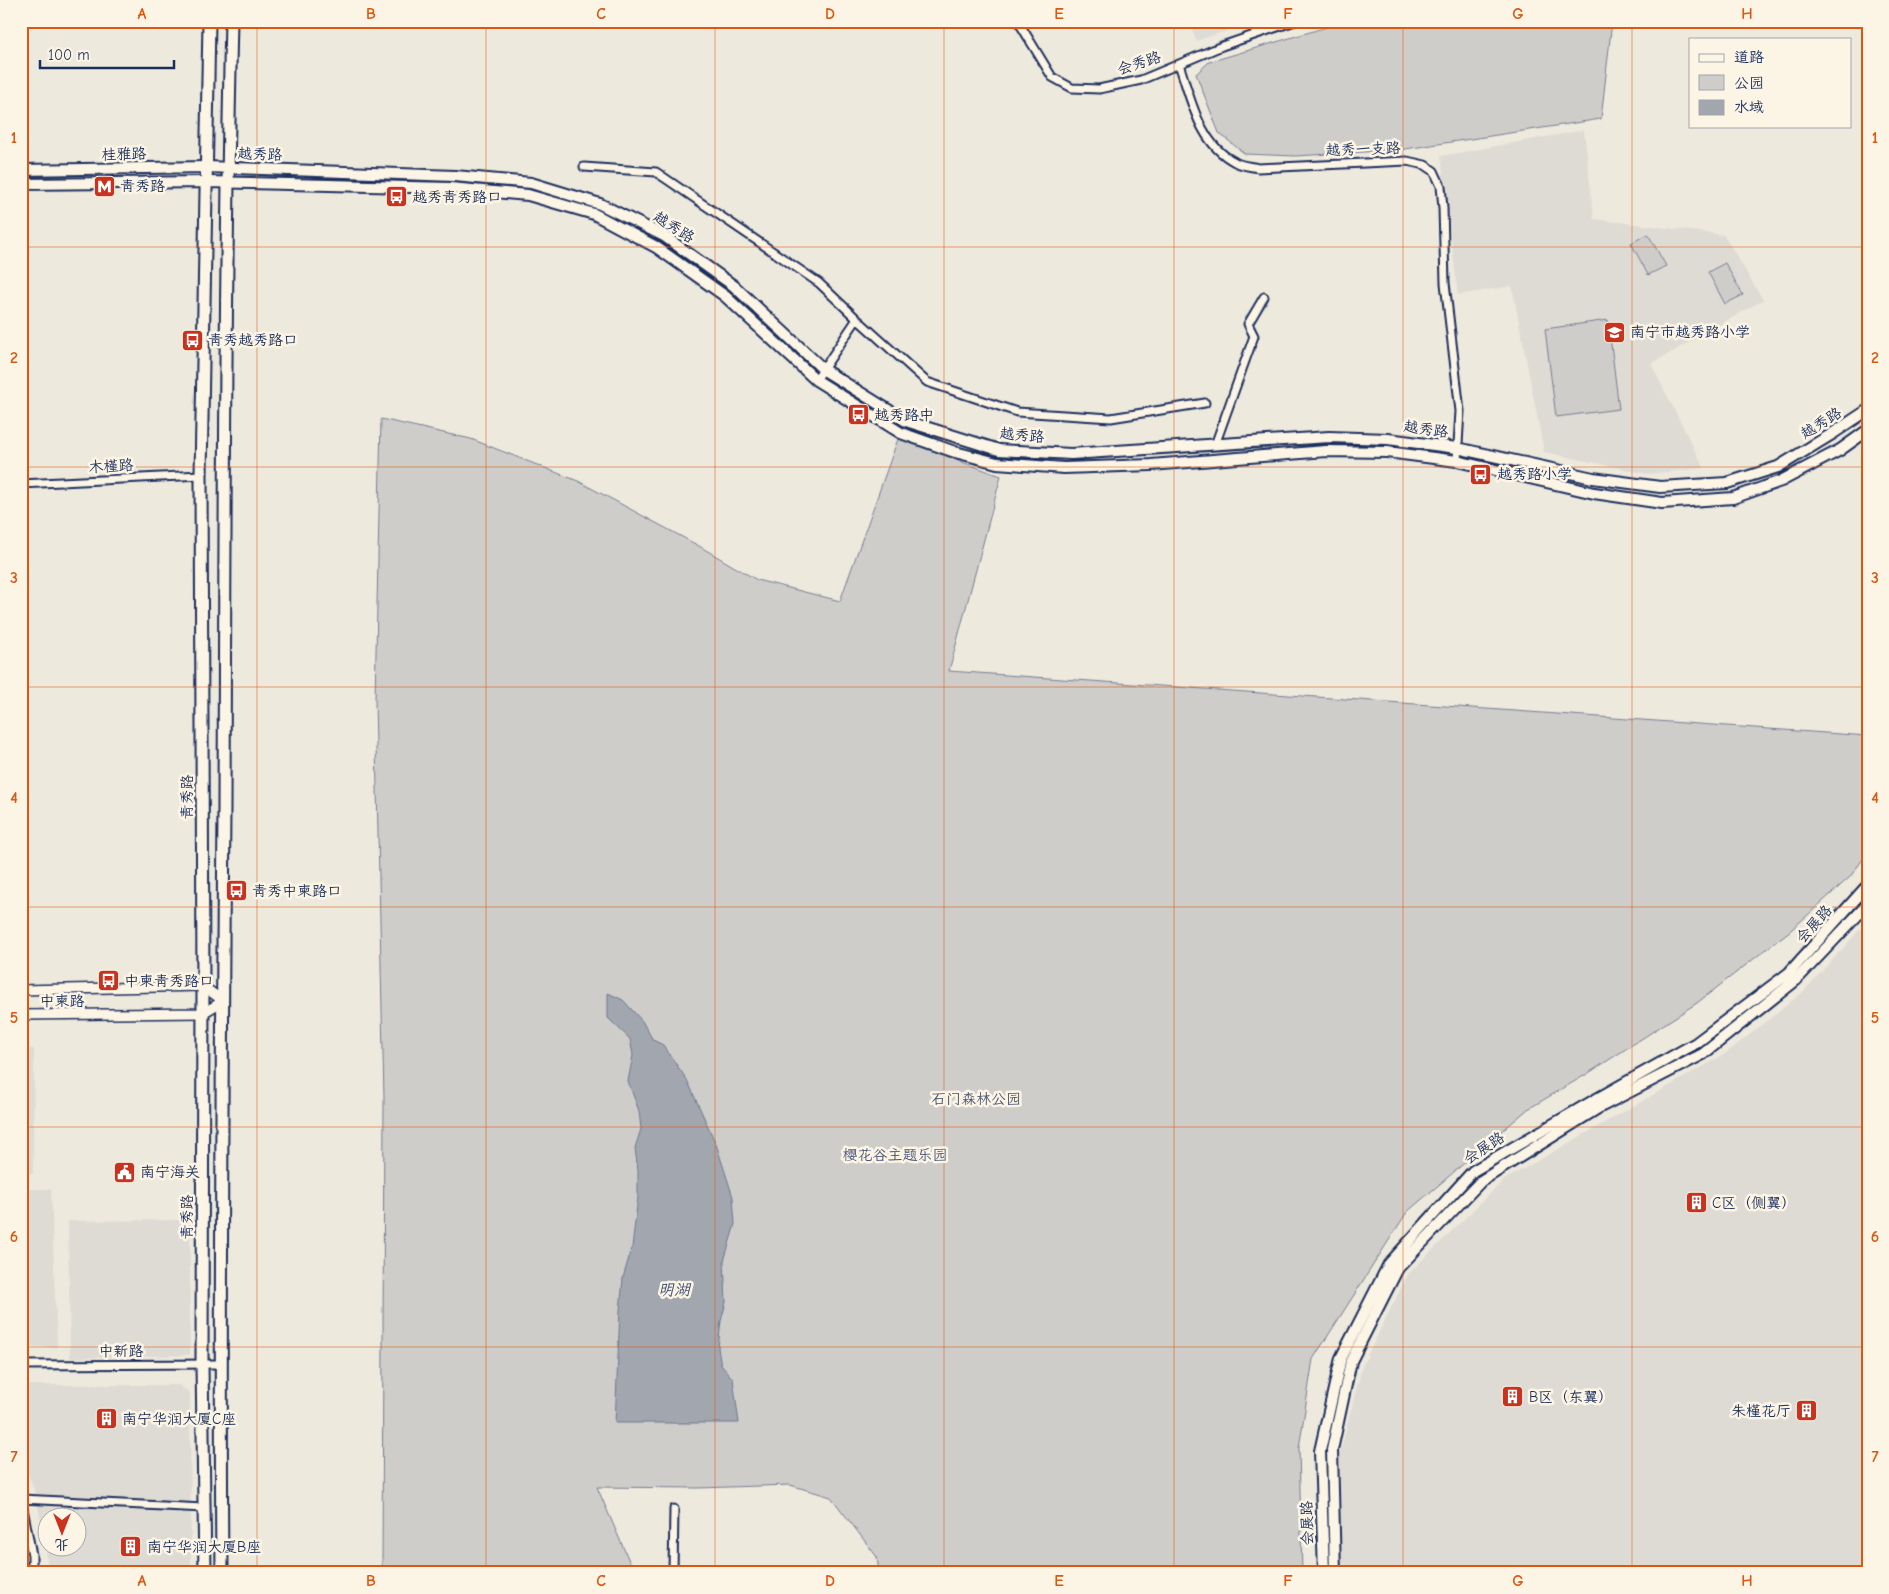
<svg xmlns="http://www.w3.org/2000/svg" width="1889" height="1594" font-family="'Comic Neue','LXGW WenKai TC',sans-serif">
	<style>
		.built { fill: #dedbd4; fill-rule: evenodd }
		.green { fill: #cfcdca; stroke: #757e94 }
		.water { fill: #a2a7af; stroke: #6c778f }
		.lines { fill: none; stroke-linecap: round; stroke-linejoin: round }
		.minor-casing { stroke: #1b2f5e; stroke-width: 11 }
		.tertiary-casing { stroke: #1b2f5e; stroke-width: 12 }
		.secondary-casing { stroke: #1b2f5e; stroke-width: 14 }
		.primary-casing { stroke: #1b2f5e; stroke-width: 15 }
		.minor { stroke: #fcf5e5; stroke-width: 7 }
		.tertiary { stroke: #fcf5e5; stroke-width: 9 }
		.secondary { stroke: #fcf5e5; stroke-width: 10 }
		.primary { stroke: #fcf5e5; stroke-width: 11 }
		.grid { fill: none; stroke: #de5710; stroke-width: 1; stroke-opacity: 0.55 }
		.labels { text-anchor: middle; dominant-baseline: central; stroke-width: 5; stroke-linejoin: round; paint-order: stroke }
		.street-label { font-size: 15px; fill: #1b2f5e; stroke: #fcf5e5 }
		.poi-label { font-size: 15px; fill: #1b2f5e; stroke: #fcf5e5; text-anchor: start }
		.park-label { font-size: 15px; fill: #485679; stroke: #fcf5e5 }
		.water-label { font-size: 16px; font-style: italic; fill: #445376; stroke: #fcf5e5 }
		.neatline { fill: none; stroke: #de5710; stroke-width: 2 }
		.grid-label { font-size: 16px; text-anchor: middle; font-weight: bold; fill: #de5710 }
	</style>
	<rect width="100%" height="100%" fill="#eee9dd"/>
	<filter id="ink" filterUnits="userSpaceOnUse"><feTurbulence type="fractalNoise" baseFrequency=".02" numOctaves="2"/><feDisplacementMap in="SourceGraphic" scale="10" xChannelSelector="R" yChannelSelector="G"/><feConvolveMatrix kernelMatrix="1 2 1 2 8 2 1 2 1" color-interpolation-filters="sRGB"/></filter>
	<g filter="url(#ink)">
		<path class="built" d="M1189,21H1255L1196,41Z
			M1584,130L1594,219L1724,235L1763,300L1651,364L1704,468L1648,474L1544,452L1512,286L1458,295L1441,156Z
			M1868,921V1573H1342L1338,1460L1363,1364L1408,1274L1504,1180L1725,1054L1803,992Z
			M21,1048L34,1049L33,1174H21Z
			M21,1189H51L57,1347H21Z
			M190,1220V1355L70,1358L68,1221Z
			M27,1385H179L190,1393L191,1573H48L46,1545L35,1493L21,1453V1388ZM48,1516H78V1546H48Z"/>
		<path class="green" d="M1347,21H1612L1601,119L1399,150L1295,156L1245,154L1219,133L1196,74L1209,62Z
			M1648,234L1666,266L1648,275L1631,243Z
			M1725,263L1743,295L1725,304L1708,272Z
			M1608,320L1619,409L1556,417L1545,329Z
			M381,419L471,439L578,481L699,546L757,580L840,601L898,439L1001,476L949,671L1868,736V852L1850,877L1791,930L1697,1003L1587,1074L1528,1109L1407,1212L1313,1359L1299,1448L1302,1573H879L877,1557L831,1497L790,1485L698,1488L597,1487L630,1563L633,1573H382L384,1098L375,700Z"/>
		<path class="water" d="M608,993L623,1000L642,1021L653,1040L663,1045L687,1080L716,1144L733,1197L735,1224L724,1261L726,1302L721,1321L718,1348L721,1365L733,1379L739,1423H615L620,1311L623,1278L632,1247L638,1197V1171L635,1148L641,1129L639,1111L628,1081L633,1055L630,1039L608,1018Z"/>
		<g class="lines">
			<defs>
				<path id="minor" d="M1018,21L1052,77L1072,88L1099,89L1141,80L1222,46L1295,21
					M1179,64C1191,99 1199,144 1235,162C1241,166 1250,166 1258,168L1407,161L1425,165L1434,171L1441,186L1443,208L1445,283L1460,411L1457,461
					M584,167L656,172L819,283L857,319L927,382L1017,412L1111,418L1205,403
					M816,380L857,319
					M1215,445L1254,336L1248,324L1264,297
					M21,484L201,475
					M21,1365L221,1364
					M21,1498L32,1555V1573
					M21,1499L204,1508
					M673,1573L674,1509"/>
				<path id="tertiary" d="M21,990L203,986L223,1001L203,1013L21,1015"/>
				<path id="secondary" d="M21,170L207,167L455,176L531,183L600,204L664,236L734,286L824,370L906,421L999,450L1071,454L1329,437L1388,439L1457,448L1593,478L1660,487L1727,483L1778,467L1832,434L1868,410
					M21,184L207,182L450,188L528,195L594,214L656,247L725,296L816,380L901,433L955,452L997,463L1064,468L1151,465L1326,451L1387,452L1457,461L1594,493L1662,503L1733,498L1781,481L1840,450L1868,430
					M1324,1573L1320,1451L1341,1358L1389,1264L1473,1171L1593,1101L1696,1043L1789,973L1868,885
					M1335,1573L1332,1450L1351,1361L1398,1268L1481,1181L1598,1108L1703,1054L1796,980L1868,904"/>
				<path id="primary" d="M205,1573L202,1364L203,986L201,475L209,21
					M222,1573C220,1318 222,1063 224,809C225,546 225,284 231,21"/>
			</defs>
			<use href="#minor" class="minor-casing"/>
			<use href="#tertiary" class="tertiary-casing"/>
			<use href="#secondary" class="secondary-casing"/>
			<use href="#primary" class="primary-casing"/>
			<use href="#minor" class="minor"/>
			<use href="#tertiary" class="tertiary"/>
			<use href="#secondary" class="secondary"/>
			<use href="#primary" class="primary"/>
		</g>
	</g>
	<path class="grid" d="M257,21V1573M486,21V1573M715,21V1573M944,21V1573M1174,21V1573M1403,21V1573M1632,21V1573M21,247H1868M21,467H1868M21,687H1868M21,907H1868M21,1127H1868M21,1347H1868"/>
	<defs>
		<symbol id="metro-square" viewBox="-11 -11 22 22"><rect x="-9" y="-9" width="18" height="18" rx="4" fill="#c8321e" stroke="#fcf5e5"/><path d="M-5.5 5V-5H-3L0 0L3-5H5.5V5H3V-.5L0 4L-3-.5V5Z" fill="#fff"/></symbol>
		<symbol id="bus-square" viewBox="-11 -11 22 22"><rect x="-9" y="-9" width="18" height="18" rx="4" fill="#c8321e" stroke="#fcf5e5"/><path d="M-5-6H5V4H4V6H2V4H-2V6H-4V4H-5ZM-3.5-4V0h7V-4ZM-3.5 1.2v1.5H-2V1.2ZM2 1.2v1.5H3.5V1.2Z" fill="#fff"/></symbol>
		<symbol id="school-square" viewBox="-11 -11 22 22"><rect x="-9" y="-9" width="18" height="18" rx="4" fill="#c8321e" stroke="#fcf5e5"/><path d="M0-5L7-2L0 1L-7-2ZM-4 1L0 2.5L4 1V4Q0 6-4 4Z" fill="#fff"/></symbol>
		<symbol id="civic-square" viewBox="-11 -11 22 22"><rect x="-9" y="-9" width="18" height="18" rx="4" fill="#c8321e" stroke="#fcf5e5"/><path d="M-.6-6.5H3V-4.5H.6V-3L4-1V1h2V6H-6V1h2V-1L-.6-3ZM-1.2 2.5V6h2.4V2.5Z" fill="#fff"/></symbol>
		<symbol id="building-square" viewBox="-11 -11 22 22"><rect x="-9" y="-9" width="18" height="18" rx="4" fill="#c8321e" stroke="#fcf5e5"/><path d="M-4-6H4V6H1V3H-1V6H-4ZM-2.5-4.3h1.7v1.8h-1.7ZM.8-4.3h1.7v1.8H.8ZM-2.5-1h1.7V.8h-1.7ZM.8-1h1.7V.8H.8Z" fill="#fff"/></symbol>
	</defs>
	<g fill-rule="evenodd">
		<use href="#metro-square" x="92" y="174" width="25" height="25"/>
		<use href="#bus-square" x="384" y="184" width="25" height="25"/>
		<use href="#school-square" x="1602" y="320" width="25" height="25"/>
		<use href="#bus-square" x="180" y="328" width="25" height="25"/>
		<use href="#bus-square" x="846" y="402" width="25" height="25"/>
		<use href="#bus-square" x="1468" y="462" width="25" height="25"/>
		<use href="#bus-square" x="224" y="878" width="25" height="25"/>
		<use href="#bus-square" x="96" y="968" width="25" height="25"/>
		<use href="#civic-square" x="112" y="1160" width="25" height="25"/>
		<use href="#building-square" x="1684" y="1190" width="25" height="25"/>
		<use href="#building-square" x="1500" y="1384" width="25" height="25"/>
		<use href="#building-square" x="1794" y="1398" width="25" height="25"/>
		<use href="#building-square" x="94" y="1406" width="25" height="25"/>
		<use href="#building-square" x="118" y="1534" width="25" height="25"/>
	</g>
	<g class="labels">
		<g class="street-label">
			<text transform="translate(1139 63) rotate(-18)">会秀路</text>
			<text transform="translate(1363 149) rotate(-2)">越秀一支路</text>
			<text transform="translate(124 154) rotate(-1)">桂雅路</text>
			<text transform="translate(260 154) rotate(2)">越秀路</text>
			<text transform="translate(674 227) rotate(32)">越秀路</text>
			<text transform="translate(1821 423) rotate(-32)">越秀路</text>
			<text transform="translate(1426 429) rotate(8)">越秀路</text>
			<text transform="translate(1022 435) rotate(5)">越秀路</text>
			<text transform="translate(111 466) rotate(-3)">木槿路</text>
			<text transform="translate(187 797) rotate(-90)">青秀路</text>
			<text transform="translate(1814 924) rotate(-48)">会展路</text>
			<text x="62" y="1001">中柬路</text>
			<text transform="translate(1484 1148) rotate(-33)">会展路</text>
			<text transform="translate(187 1217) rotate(-90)">青秀路</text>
			<text x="121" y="1351">中新路</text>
			<text transform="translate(1307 1523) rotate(-91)">会展路</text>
		</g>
		<g class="poi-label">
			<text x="120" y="186">青秀路</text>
			<text x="412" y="197">越秀青秀路口</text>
			<text x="1630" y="332">南宁市越秀路小学</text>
			<text x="208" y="340">青秀越秀路口</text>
			<text x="874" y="415">越秀路中</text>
			<text x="1497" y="474">越秀路小学</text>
			<text x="252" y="891">青秀中柬路口</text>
			<text x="124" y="981">中柬青秀路口</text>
			<text x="140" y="1172">南宁海关</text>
			<text x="1712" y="1203">C区（侧翼）</text>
			<text x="1529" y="1397">B区（东翼）</text>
			<text x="1791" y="1411" text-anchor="end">朱槿花厅</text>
			<text x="122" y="1419">南宁华润大厦C座</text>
			<text x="147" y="1547">南宁华润大厦B座</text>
		</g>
		<g class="park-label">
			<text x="976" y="1099">石门森林公园</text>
			<text x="895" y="1155">樱花谷主题乐园</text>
		</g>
		<g class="water-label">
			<text x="674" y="1290">明湖</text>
		</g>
	</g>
	<rect width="1889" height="1594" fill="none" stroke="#fcf5e5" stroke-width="55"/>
	<rect x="1689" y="38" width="162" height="90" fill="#fcf5e5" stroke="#a2a6af"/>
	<rect x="1699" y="54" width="25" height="8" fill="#fcf5e5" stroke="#a2a6af"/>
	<text x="1734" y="62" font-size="15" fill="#1b2f5e">道路</text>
	<rect x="1699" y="75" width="25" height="15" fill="#cfcdca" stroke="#a2a6af"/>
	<text x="1734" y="88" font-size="15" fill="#1b2f5e">公园</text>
	<rect x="1699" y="100" width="25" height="15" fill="#a2a7af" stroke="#a2a6af"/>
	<text x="1734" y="112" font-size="15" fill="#1b2f5e">水域</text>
	<g transform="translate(62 1532) rotate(180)"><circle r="24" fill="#fcf5e5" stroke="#a2a6af"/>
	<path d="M0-4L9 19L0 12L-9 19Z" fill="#c8321e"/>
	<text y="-8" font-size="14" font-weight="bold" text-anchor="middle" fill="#1b2f5e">北</text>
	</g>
	<path d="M40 60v8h134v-8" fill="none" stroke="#1b2f5e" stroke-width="2.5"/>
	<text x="48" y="60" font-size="15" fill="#1b2f5e" stroke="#fcf5e5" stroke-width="4" paint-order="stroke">100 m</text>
	<rect x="28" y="28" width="1834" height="1538" class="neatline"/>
	<g class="grid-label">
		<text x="142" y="19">A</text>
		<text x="371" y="19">B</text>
		<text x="601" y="19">C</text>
		<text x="830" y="19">D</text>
		<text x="1059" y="19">E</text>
		<text x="1288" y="19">F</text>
		<text x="1518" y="19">G</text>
		<text x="1747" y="19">H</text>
		<text x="14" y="143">1</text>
		<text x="1875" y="143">1</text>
		<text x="14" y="363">2</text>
		<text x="1875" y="363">2</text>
		<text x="14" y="583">3</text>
		<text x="1875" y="583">3</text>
		<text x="14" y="803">4</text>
		<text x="1875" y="803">4</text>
		<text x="14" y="1023">5</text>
		<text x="1875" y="1023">5</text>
		<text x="14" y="1242">6</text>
		<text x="1875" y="1242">6</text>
		<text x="14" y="1462">7</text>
		<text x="1875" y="1462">7</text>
		<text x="142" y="1586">A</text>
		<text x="371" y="1586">B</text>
		<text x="601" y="1586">C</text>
		<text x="830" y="1586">D</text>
		<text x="1059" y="1586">E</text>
		<text x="1288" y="1586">F</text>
		<text x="1518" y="1586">G</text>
		<text x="1747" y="1586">H</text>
	</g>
</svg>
